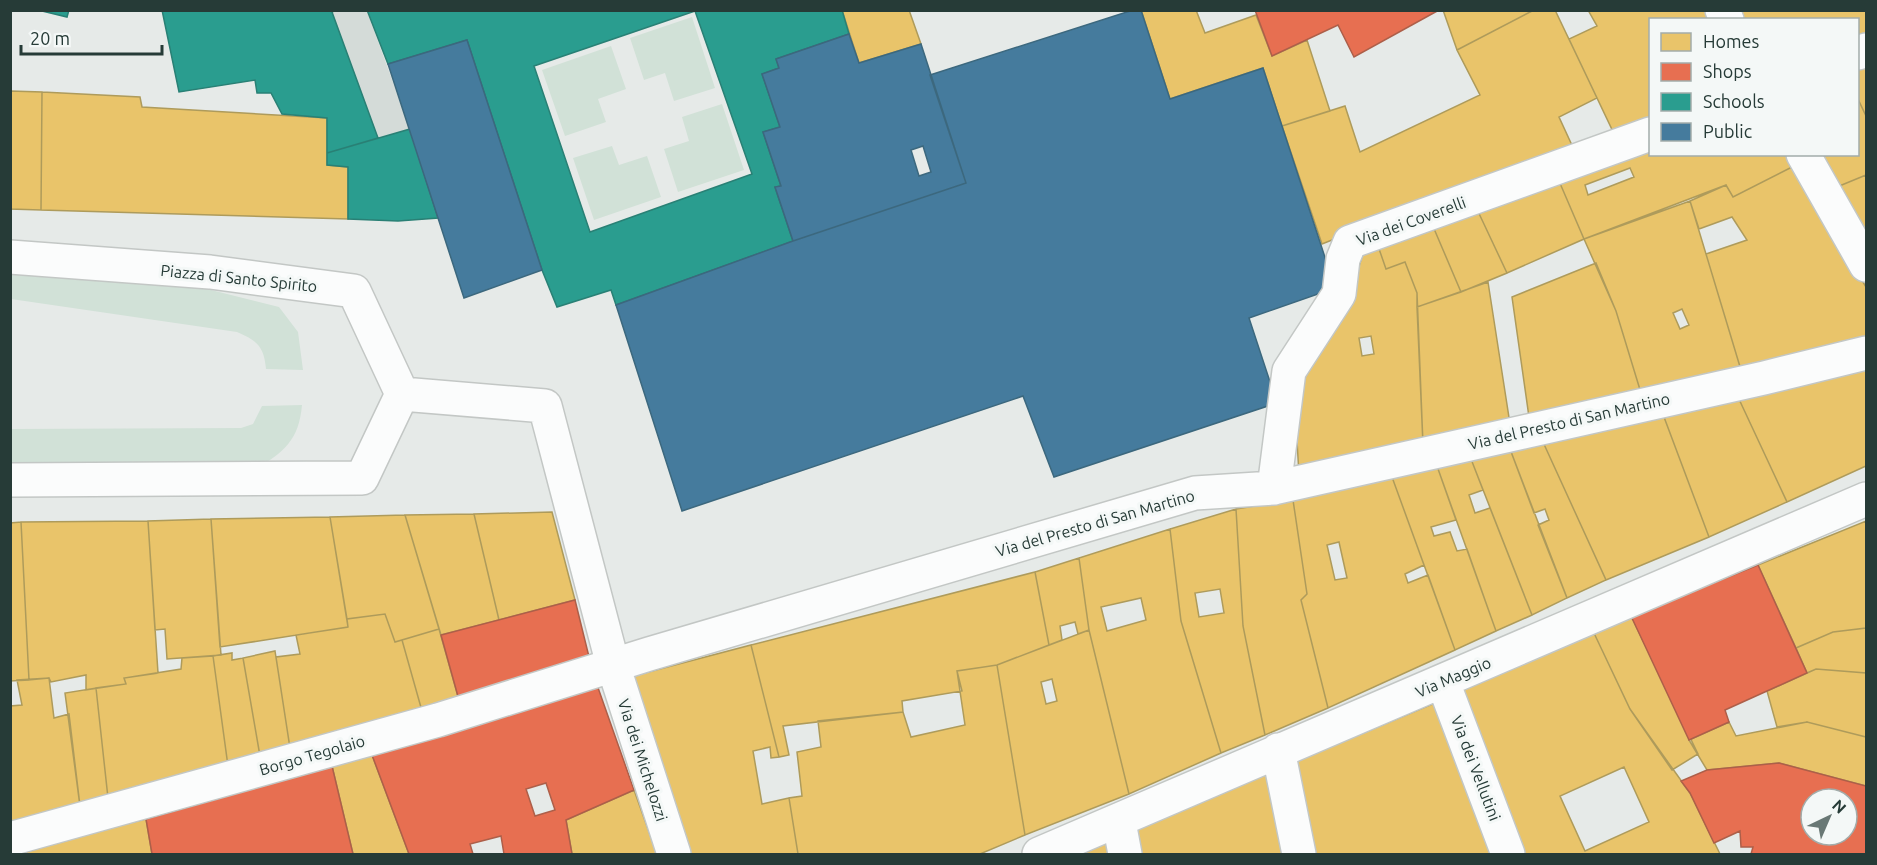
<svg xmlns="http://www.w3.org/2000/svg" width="1877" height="865" font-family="Ubuntu,sans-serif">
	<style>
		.built { fill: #d4dbd8 }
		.green { fill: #d1e1d7 }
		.homes { fill: #e9c46a; stroke: #ae9b5b; stroke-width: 1.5; fill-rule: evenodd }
		.shops { fill: #e76f51; stroke: #ad5f49; stroke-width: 1.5; fill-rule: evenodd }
		.schools { fill: #2a9d8f; stroke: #298075; stroke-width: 1.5; fill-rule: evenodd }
		.public { fill: #457b9d; stroke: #3c687e; stroke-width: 1.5; fill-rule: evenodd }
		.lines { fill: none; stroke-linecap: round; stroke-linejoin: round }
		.pedestrian-casing { stroke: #c3c7c5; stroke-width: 36 }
		.minor-casing { stroke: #c3c7c5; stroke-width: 36 }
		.pedestrian { stroke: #fbfcfc; stroke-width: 33 }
		.minor { stroke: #fbfcfc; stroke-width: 33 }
		.labels { text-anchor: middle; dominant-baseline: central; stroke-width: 6; stroke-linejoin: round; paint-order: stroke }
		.street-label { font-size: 16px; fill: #263b37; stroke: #f4f8f7 }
	</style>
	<rect width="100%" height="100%" fill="#e6eae8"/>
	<path class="built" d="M162,11H367L410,129L327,153V118L282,114L271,93H257L255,80L179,92Z"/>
	<path class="green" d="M692,17L715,88L674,101L665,73L644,80L630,38Z
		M611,46L626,89L598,99L606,122L565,136L542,70Z
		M722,104L744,170L678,192L664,149L689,141L682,117Z
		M612,146L619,165L647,156L661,197L594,220L573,158Z
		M11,265L120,275L207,289L279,307L298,332L303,370L266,369C264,347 258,341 237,332L11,299Z
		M302,405C299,440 284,452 256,469L11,465V429L241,428L253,424L262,406Z"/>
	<path class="homes" d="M842,10H909L921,44L859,63Z
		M1141,10H1196L1205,33L1256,15L1272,56L1307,40L1330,111L1282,126L1263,68L1170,99Z
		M1443,10H1534L1457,50Z
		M1534,10H1555L1597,98L1559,117L1576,154L1513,168L1322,244L1282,126L1345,106L1360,152L1480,95L1457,50Z
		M1588,10H1709L1714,20H1650V126L1617,140L1569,39L1597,26Z
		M1735,10H1866V41L1858,45V20H1740Z
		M1866,61V116L1858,99V64Z
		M10,91L42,92L41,210L10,209Z
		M42,92L140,97L142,107L327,118V165L348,167V219L41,210Z
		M1858,99L1866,116V175L1832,189L1813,154H1858Z
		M1650,141V154H1788L1794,166L1733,197L1726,185L1584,239L1556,174ZM1630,168L1634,177L1588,195L1585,185Z
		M1794,166L1866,287V341L1741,370L1706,254L1747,240L1732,217L1699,229L1690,201L1726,185L1733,197Z
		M1556,174L1584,239L1507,273L1475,205Z
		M1866,175V247L1832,189Z
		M1690,201L1741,370L1641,393L1616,311L1584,239ZM1682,309L1689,325L1680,329L1673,313Z
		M1475,205L1507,273L1461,292L1432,224Z
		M1432,224L1461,292L1417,307V293L1405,262L1386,269L1377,243Z
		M1377,243L1386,269L1405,262L1417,293L1423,445L1299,474L1294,391L1348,302L1365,247ZM1371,336L1374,354L1362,356L1359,338Z
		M1596,263L1616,311L1641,393L1529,417L1512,297Z
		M1488,282L1510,424L1423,445L1417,307Z
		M1866,362V466L1787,502L1738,397Z
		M1738,397L1787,502L1709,537L1661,409Z
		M1661,409L1709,537L1606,580L1543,442Z
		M1543,442L1606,580L1567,598L1538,525L1549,520L1545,509L1534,513L1510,449Z
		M1510,449L1567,598L1532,615L1471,459Z
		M1471,459L1483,490L1469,495L1475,513L1490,508L1532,615L1496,631L1437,466Z
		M1437,466L1456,520L1431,527L1434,536L1450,532L1457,551L1467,549L1496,631L1455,650L1392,477Z
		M1392,477L1424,565L1405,574L1408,583L1428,575L1455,650L1328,708L1301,600L1307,594L1293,500ZM1339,542L1347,578L1335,580L1327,545Z
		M1293,500L1307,594L1301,600L1328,708L1265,735L1243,626L1236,509Z
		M1236,509L1243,626L1265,735L1221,753L1181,621L1170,529ZM1220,589L1224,613L1199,617L1195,593Z
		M552,512L575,600L499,620L474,514Z
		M474,514L499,620L441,635L405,515Z
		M405,515L439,629L395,642L385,614L347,619L330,517Z
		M330,517L348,627L220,647L211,519Z
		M211,519L221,655L167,659L165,629L155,630L148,521Z
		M148,521L158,673L124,678L126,684L86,690V675L51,682L49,678L29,680L21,522Z
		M1866,521V628L1833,632L1796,648L1758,565Z
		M21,522L29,680L10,681V523Z
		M1170,529L1181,621L1221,753L1129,794L1089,630L1079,558ZM1141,598L1146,620L1107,631L1101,607Z
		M1079,558L1089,630L1078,634L1075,622L1060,626L1062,640L1049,645L1035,572Z
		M1035,572L1049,645L997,665L957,671L962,691L902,701L903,712L783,726L789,755L779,757L751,645Z
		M385,614L395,642L402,640L422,711L290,748L276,657L300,654L296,635L348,627L347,619Z
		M1631,616L1698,754L1672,770L1630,709L1593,631Z
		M1866,628V673L1816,669L1807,673L1796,648L1833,632Z
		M439,629L459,700L422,711L402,640Z
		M1089,630L1129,794L1025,835L997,665ZM1052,679L1057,701L1046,704L1041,682Z
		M1593,631L1630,709L1690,793L1720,854H1516L1454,687ZM1624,767L1649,822L1585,851L1560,796Z
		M751,645L779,757L771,758L770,747L753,751L762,804L789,798L798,854H686L633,676Z
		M275,651L290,748L260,756L243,658Z
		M232,653V660L243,658L260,756L228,766L213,656Z
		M213,656L228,766L108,798L96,688L126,684L124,678L181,669L182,658Z
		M997,665L1025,835L980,854H798L789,798L802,796L797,752L821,747L818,721L903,712L911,737L965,725L957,671Z
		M1816,669L1866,673V737L1807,722L1777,727L1767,691Z
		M49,678L54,718L69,714L80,806L10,825V706L22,705L17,680Z
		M96,688L108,798L80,806L65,693Z
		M1442,700L1497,854H1310L1289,764Z
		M1729,722L1736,736L1807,722L1866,737V786L1779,763L1707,770L1689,740Z
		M372,755L409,854H353L332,766Z
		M1276,765L1291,854H1131L1126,832Z
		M634,790L657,854H572L566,820Z
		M146,819L152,854H27L26,847Z
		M1118,838L1121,854H1081Z"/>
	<path class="shops" d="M1255,10H1439L1354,57L1338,25L1272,56Z
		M1758,565L1807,673L1725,710L1729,722L1689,740L1631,616Z
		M575,600L591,665L459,700L441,635Z
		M596,682L634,790L566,820L572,854H504L501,836L470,844L473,854H409L372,755ZM546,783L555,810L535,816L526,789Z
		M1779,763L1866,786V854H1751L1753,847H1741L1740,831L1714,843L1690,793L1681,781L1707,770ZM1811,799H1847V835H1811Z
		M332,766L353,854H152L146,819Z"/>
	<path class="schools" d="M38,10H69L67,17Z
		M162,10H336L332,12L378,138L327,153V118L282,114L271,93H257L255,80L179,92Z
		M367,10H842L849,34L776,59L779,68L762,74L780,127L763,132L781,186L775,187L793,241L616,305L611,290L557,307L542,270L467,40L388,64ZM695,11L752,174L590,232L534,66Z
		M410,129L438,218L398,221L348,219V167L327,165V153Z"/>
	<path class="public" d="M1133,10H1141L1170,99L1263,68L1335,288L1249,318L1277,403L1054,477L1023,396L682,511L616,305L793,241L966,183L930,75Z
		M849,34L859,63L921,44L966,183L793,241L775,187L781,186L763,132L780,127L762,74L779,68L776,59ZM923,146L931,172L919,176L911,150Z
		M467,40L542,270L464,298L388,64Z"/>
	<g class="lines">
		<defs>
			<path id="pedestrian" d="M1722,10L1727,20
				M10,257L210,272L354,291L402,394L362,478L10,480
				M402,394L545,406L613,665"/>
			<path id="minor" d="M1858,53L1866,50
				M1803,154L1866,265
				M1274,488L1289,371L1339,294L1343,259L1350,242L1650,134
				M613,665L674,854
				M1443,682L1508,854
				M1278,750L1299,854
				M1119,822L1125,854
				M10,839L438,720L649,654L1195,493L1274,488L1764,378L1866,353
				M1039,854L1866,499"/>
		</defs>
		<use href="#pedestrian" class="pedestrian-casing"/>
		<use href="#minor" class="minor-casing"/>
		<use href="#pedestrian" class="pedestrian"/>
		<use href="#minor" class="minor"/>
	</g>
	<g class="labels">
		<g class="street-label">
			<text transform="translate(1411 221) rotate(-20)">Via dei Coverelli</text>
			<text transform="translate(239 278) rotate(6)">Piazza di Santo Spirito</text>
			<text transform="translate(1569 421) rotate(-13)">Via del Presto di San Martino</text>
			<text transform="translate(1095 523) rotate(-16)">Via del Presto di San Martino</text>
			<text transform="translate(1453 677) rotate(-23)">Via Maggio</text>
			<text transform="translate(312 755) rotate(-16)">Borgo Tegolaio</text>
			<text transform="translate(643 760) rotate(72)">Via dei Michelozzi</text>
			<text transform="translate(1476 768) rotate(69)">Via dei Vellutini</text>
		</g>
	</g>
	<rect width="1877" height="865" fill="none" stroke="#263b37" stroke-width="24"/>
	<rect x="1649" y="18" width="210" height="138" fill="#f4f8f7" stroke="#a2acaa" stroke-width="1.5"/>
	<rect x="1661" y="33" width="30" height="18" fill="#e9c46a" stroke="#a2acaa" stroke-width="1.5"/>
	<text x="1703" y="48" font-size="18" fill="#263b37">Homes</text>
	<rect x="1661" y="63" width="30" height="18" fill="#e76f51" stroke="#a2acaa" stroke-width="1.5"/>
	<text x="1703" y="78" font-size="18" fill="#263b37">Shops</text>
	<rect x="1661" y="93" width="30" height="18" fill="#2a9d8f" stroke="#a2acaa" stroke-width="1.5"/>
	<text x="1703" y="108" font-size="18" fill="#263b37">Schools</text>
	<rect x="1661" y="123" width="30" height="18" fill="#457b9d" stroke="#a2acaa" stroke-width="1.5"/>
	<text x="1703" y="138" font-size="18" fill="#263b37">Public</text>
	<g transform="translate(1829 817) rotate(44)"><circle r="28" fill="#f4f8f7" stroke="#a2acaa" stroke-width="1.5"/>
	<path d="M0-4.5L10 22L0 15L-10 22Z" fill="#697875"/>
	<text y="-9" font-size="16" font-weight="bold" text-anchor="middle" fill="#263b37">N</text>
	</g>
	<path d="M21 45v9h141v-9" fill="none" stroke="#263b37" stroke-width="3"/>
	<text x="30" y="45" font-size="18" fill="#263b37" stroke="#f4f8f7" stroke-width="4.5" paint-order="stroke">20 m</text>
</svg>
